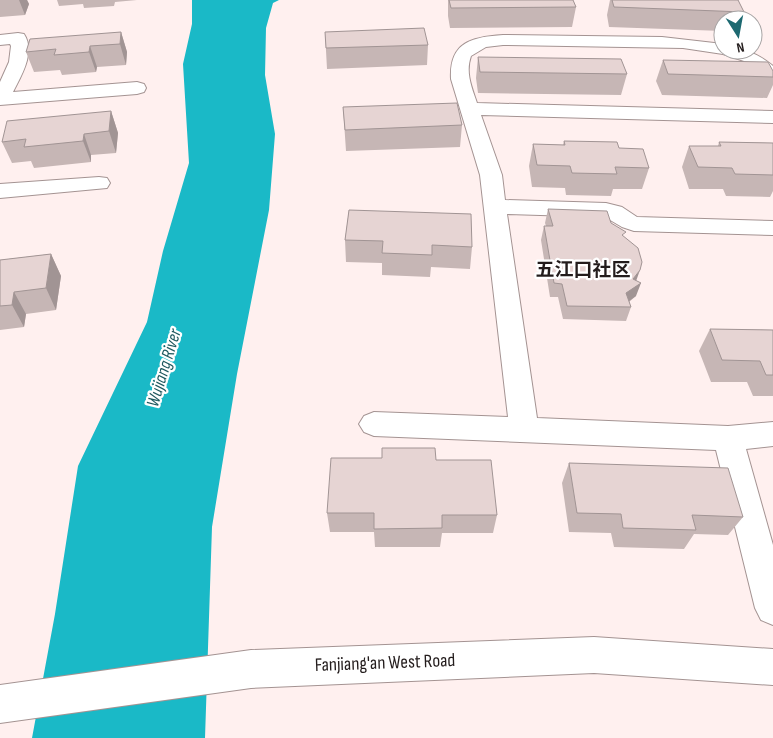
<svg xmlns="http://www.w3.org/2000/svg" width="773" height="738" font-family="'Sofia Sans Condensed','Noto Sans SC',sans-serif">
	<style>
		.water { fill: #1ab9c7 }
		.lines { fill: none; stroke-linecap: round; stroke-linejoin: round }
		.minor-casing { stroke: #a49392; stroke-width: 2 }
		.minor { fill: #fff; fill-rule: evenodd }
		.wall { fill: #c6b6b5 }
		.shaded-wall { fill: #a19494 }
		.building { fill: #e6d4d3; stroke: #a19494 }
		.labels { text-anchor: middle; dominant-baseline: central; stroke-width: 4.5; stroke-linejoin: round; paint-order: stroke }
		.water-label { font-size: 18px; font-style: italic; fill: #1e585e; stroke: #fff }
		.quarter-label { font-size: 19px; font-weight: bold; fill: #231c1c; stroke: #fff }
		.near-street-label { font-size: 19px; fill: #231c1c; stroke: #fff }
	</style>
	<rect width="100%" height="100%" fill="#fff0ef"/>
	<path class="water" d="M192,0H279L273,3L266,28L265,75L275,134L269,210L237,374L212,527L205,738H32L55,614L78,466L147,322L163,251L189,163L183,64L192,24Z"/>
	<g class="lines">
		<defs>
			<path id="minor" d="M18,33L24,34C36,52 21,76 13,92L137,82L144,84L146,88L144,92L137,94L0,105V82L9,62L11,46L10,44L0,45V35Z
				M503,35L662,37L723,44V50C747,50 754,51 773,66V80L767,79L744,61L723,54L683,48L503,45L486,47L471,56C465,73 472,88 477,103L773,111V123L481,115L502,175L505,200L606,203L622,207L637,217L773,221V235L634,231L622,227L605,217L507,214L537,418L728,426L773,422V446L746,449L773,545V625L761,620L755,608L716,450L374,436L364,432L359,424L364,416L374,412L508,417L480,175L451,79C449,42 472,37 503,35Z
				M99,177L107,178L110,183L107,188L0,198V184Z
				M594,637L773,649V685L594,673L251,688L0,723V685L251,650Z"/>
		</defs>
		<use href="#minor" class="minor-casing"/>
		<use href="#minor" class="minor"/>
	</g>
	<path class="wall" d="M0,0H27L29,4L25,15L0,17Z
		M57,0H137L115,2L114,6L84,8L83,4L59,6Z
		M448,0H573L576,7L572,27L450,28L448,16Z
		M610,0H738L744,12L741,20H723V31L609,27L607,15Z
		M121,32L127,52L126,65L97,67L96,72L62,75L60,70L34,72L26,52Z
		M325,32L428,45L427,65L327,69Z
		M478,57L627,74L621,95L478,93L476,78Z
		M663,60L773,71V85L767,98L662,95L656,81Z
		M343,107L462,125L460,147L346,151Z
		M111,111L118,133L116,153L91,155V162L34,168L31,161L12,163L2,142Z
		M564,141L619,148L649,168L642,189H613L611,196L566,195L565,188L532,187L529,166L533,144L563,145Z
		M719,142L773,143V191L770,197L726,196L723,189H689L682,167L689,146H718Z
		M548,209L611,223L624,237L636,281V296L629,302L631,307L626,321L563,319L558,297H550L541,240L544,226H546L545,223Z
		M349,210L472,247L470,269L431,267L430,277L382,275V263L346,262L345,240Z
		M51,254L61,276L56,310L26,314L24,327L0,330V260Z
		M710,329L773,330V396H753L747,382H711L699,351Z
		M436,460L497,515L493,533H442L440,547H375L374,532H330L327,513Z
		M569,463L743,517L728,535L694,534L684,549L614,547L611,533L569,532L562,483Z"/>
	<path class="shaded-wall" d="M19,0H27L29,4L25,15Z
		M121,32L127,52L126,65L120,44Z
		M90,46L97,67L96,72L89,52Z
		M111,111L118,133L116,153L109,131Z
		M84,134L91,155V162L83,141Z
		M51,254L61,276L56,310L46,288Z
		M640,270L635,284L641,283L636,296L621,307L626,293L633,279Z
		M14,292L26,314L24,327L12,305Z"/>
	<path class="building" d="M449,0H573L576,7L451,8Z
		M612,0H738L744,12L614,7Z
		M424,28L428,45L326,48L325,32Z
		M121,32L120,44L90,46L89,52L54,55L56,49L26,52L30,39Z
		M478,57L621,59L627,74L480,72Z
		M663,60L768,62L773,71V77L668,74Z
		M457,103L462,125L345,130L343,107Z
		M111,111L109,131L84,134L83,141L24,147L26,139L2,142L7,121Z
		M564,141L617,142L619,148L643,149L649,168L615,167L617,174L572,173L570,166L537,165L533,144L565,145Z
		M719,142L773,143V175L735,174L732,168L698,167L689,146H721Z
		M548,209L607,211L611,223L626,232L622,235L638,248L642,262L640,270L633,279L641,283L626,293L631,307L567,306L562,284L554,283L544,226H553Z
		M349,210L471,214L472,247L432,245V255L382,253L383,241L345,240Z
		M51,254L46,288L14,292L12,305L0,306V260Z
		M710,329L773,330V375H766L760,361L722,360Z
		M382,448H435L436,460H491L497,515H442V528L374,529V513H327L331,458H382Z
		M569,463L728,468L743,517L692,515L696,530L623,528L621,514L577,513Z"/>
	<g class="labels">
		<g class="water-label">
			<text transform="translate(164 368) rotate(-73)">Wujiang River</text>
		</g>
		<g class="quarter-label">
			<text x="583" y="270">五江口社区</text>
		</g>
		<g class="near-street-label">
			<text transform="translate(385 663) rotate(-2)">Fanjiang'an West Road</text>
		</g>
	</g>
	<g transform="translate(738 35) rotate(169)"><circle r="24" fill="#ffffff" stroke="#a7a4a4"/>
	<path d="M0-4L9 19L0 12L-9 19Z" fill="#1d6971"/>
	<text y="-8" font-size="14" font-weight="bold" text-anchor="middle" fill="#231c1c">N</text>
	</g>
</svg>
